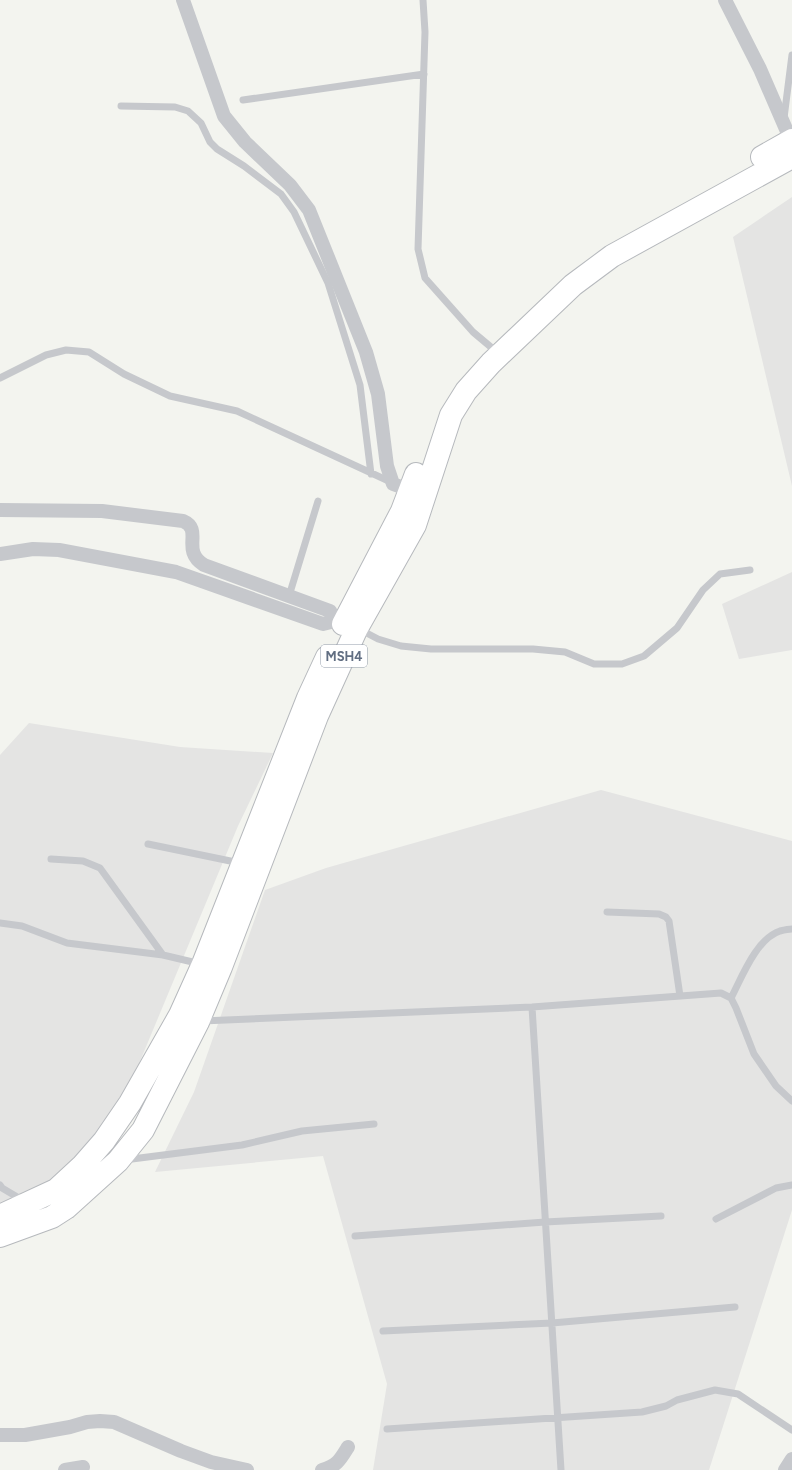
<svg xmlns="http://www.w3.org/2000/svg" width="792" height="1470" font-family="Figtree,sans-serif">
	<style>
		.built { fill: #e4e4e3 }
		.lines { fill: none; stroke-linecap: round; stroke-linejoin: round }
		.primary-casing { stroke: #b6b9bd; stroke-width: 24 }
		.service { stroke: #c6c8cc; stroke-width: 7 }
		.minor { stroke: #c6c8cc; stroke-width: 14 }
		.primary { stroke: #fff; stroke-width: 22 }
		.labels { text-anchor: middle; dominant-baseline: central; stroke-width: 4; stroke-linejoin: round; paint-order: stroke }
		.shield { fill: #fff; stroke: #909aa8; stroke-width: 1 }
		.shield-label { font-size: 13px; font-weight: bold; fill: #616e82 }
	</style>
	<rect width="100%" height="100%" fill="#f3f4ef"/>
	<path class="built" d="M792,197V486L733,237Z
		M792,572V650L739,659L722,604Z
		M29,723L180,747L273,753L238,826L123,1102L55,1180L0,1203V755Z
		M601,790L792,841V1210L709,1470H373L387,1384L323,1156L155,1172L194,1092L265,890L326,868Z"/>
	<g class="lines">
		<defs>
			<path id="primary" d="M762,157L792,140
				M343,624L402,511L416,474
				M0,1216L56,1190L83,1165L104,1141L130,1103L180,1015L203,964L308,698L327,657
				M0,1236L52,1217L66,1208L118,1161L143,1130L198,1022L221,967L317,716L357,628L415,525L451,415L466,391L491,363L573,285L612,256L792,157"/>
		</defs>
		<use href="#primary" class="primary-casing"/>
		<path class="service" d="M423,0L425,32L418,249L425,278L473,332L498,353
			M243,100L424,74
			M121,106L175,107L188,111L201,123L210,142L217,149L244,166L281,194L294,212L328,283L360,385L371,474
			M784,118L792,55
			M0,378L46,355L66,350L89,352L124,374L170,396L237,411L393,483
			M289,596L318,501
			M359,629L378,639L401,646L431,649H533L565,652L594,664H622L644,656L677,628L703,590L720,574L750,570
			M148,844L240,863
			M51,859L83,861L100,868L163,955
			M607,912L659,914L666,917L669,921L680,996
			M0,923L22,926L67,943L163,955L201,964
			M731,998C742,977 756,939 780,931C784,930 788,929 792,929
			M532,1007L561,1470
			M202,1021L532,1007L721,993L731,998L736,1008L754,1054L776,1086L792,1101
			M124,1160L242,1145L302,1131L374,1124
			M0,1185L2,1188L24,1201
			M716,1219L776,1188L792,1185
			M355,1236L545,1222L661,1216
			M383,1331L552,1323L735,1307
			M387,1429L642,1412L666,1406L677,1400L715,1390L738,1394L792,1430"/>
		<path class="minor" d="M183,0L224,116L245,142L290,185L309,210L366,352L378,394L387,466L393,484L418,493
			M725,0L760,69L792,143
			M0,510L102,511L183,521C204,530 180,550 204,565L330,611L335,621
			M0,554L33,549L59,550L176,572L323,624L335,621L343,624
			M0,1435H25L70,1427L87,1422L100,1421L114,1422L181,1451L211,1462L247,1470
			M65,1470L83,1467
			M322,1470C337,1466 340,1460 348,1447
			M785,1470L792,1459"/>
		<use href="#primary" class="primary"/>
	</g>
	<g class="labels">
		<rect class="shield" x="321" y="645" width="46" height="22" rx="3"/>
		<g class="shield-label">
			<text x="344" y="656">MSH4</text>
		</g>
	</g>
</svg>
